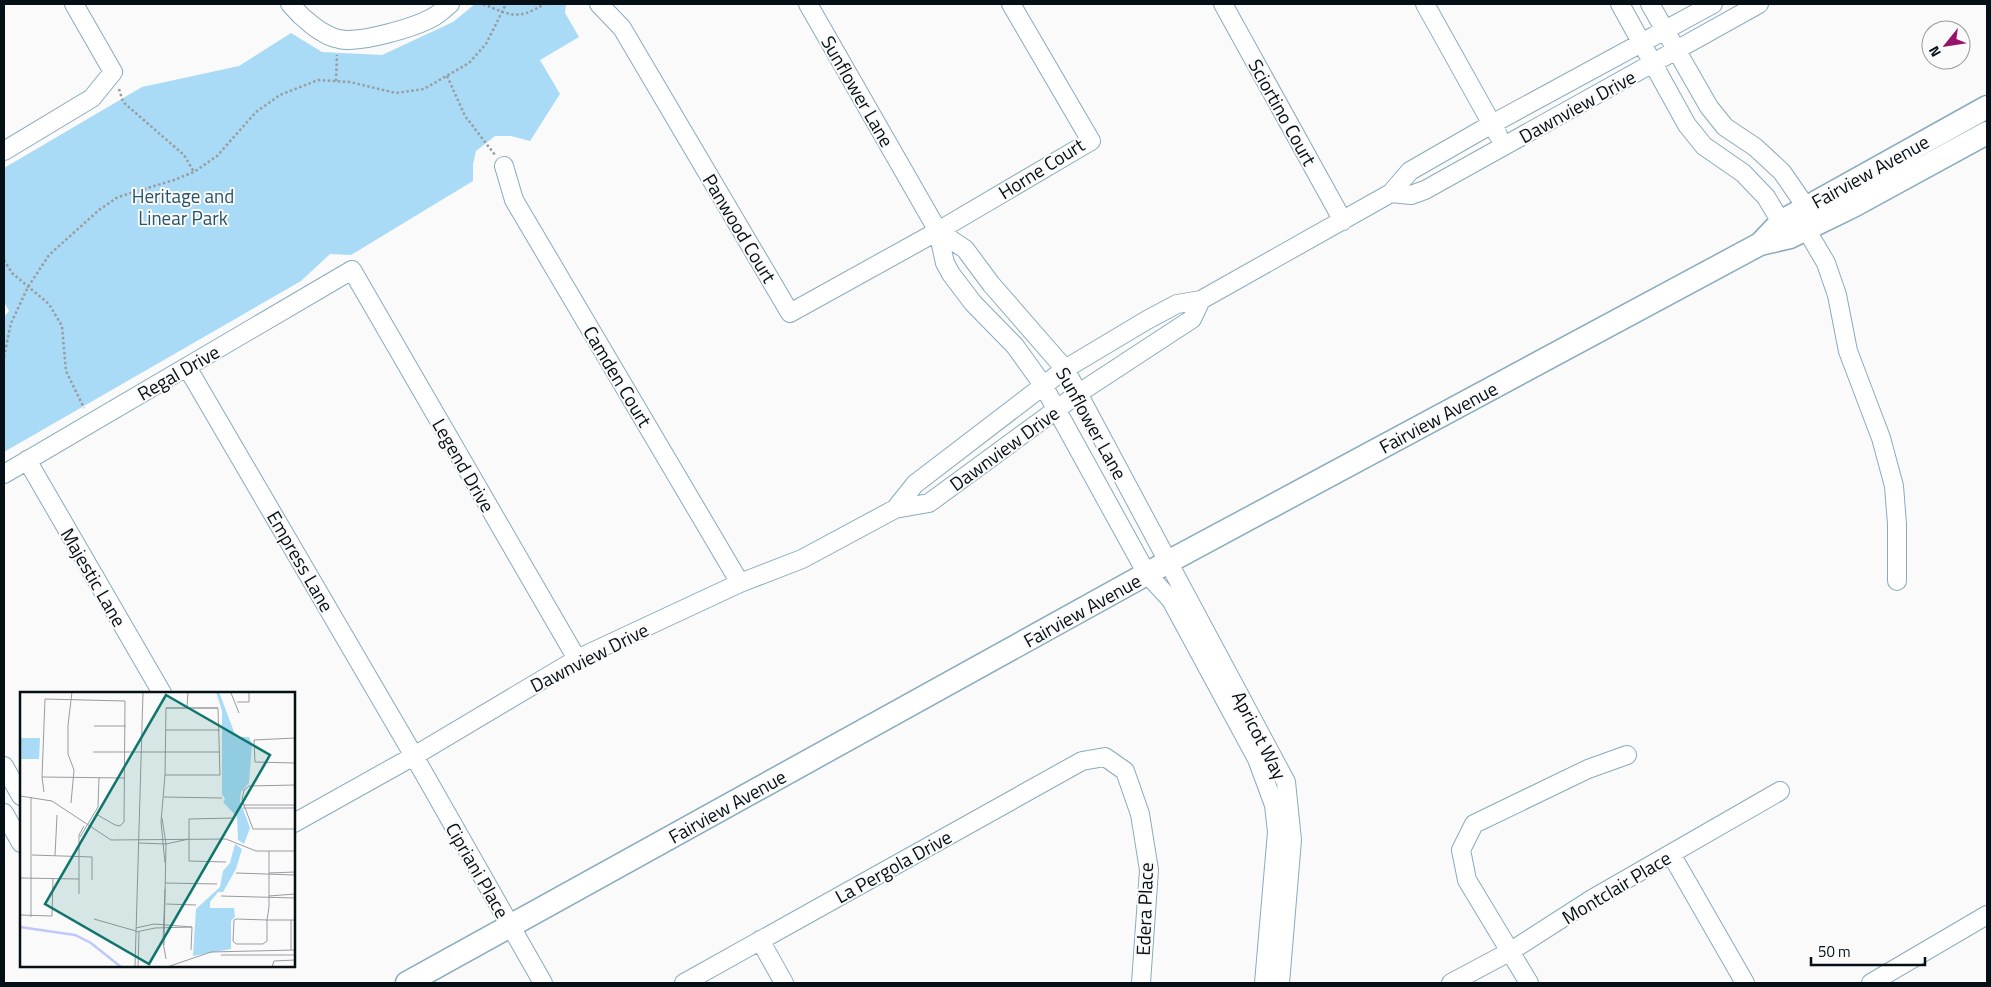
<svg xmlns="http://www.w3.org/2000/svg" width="1991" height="987" font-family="'Titillium Web',sans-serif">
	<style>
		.green { fill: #a9dbf6 }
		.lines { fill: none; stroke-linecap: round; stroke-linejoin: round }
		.minor-casing { stroke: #88abbd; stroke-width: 20 }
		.tertiary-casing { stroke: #88abbd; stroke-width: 25 }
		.path { stroke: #999da0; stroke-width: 2.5; stroke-dasharray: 2.5 2.5; stroke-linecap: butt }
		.minor { stroke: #fff; stroke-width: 18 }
		.tertiary { stroke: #fff; stroke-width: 22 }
		.labels { text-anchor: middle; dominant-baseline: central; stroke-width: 4; stroke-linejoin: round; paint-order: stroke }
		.street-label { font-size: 19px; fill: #040f16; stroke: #fafafa }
		.park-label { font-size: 19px; fill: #285368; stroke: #fafafa }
		.inset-river { fill: none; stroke: #c0c7fa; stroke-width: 2.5 }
		.inset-road { fill: none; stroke: #989c9f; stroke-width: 1 }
		.view { fill: #0f766e; fill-opacity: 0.15; stroke: #0f766e; stroke-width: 2.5 }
		.inset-edge { fill: none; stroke: #040f16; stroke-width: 2.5 }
	</style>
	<rect width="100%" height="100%" fill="#fafafa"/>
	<path class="green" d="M475,4H566L565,13L579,37L540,60L560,94L530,141L511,136H495L476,151L473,164V181L351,255L330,254L301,281L4,452V317L9,311L4,302V168L142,87L239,66L291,33L322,52L382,55L453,22Z"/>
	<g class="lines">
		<defs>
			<path id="minor" d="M290,4C301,17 322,36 339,39C359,44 417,27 435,16C440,13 445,8 450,4
				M599,4L622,28L790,313L938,231L1091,141L1011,4
				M808,4L938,231L945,263L951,274L973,303L1015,346L1043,385L1147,574L1171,600L1257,759L1274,805L1277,832L1264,983
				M1223,4L1343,221
				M1425,4L1498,135
				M1620,4L1687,125L1704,146L1743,173L1766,197L1787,232
				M1650,4L1709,107L1725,127L1755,147L1782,172L1813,217
				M4,151L92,98L113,72L74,4
				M504,166L514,200L740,583
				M1391,193L1411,195L1425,190L1759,4
				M1806,229L1826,263L1837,295L1848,351L1881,438L1894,486L1897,524V581
				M938,231L965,249L991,284L1065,369L1286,782L1292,840L1280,983
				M187,367L414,756L543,983
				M27,460L162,693
				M4,474L352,270L577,659
				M895,509L915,484L1065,369L1147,320L1177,304L1201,300L1391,193L1410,171L1492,124L1713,4
				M4,766L21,796
				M4,813L21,843
				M294,823L414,756L577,659L740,583L802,559L895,509L929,503L1079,393L1192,319L1201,300
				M1671,854L1745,983
				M760,940L784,983
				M684,983L1082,761L1105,757L1125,771L1140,814L1149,870L1141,983
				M1451,983L1511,951L1592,899L1780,791
				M1529,983L1467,880L1461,850L1474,824L1588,769L1627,755
				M1871,983L1987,915"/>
			<path id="tertiary" d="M1760,244L1782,221L1987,107
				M407,983L1168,562L1760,244L1790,237L1806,229L1853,206L1987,133"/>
		</defs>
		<use href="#minor" class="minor-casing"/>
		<use href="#tertiary" class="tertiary-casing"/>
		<path class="path" d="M483,4C510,15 518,21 544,4
			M447,76L465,116L495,155
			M336,81L337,55
			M119,89L123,102L184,155L194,172
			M4,260L12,273L49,304L62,326L66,371L84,408
			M4,357L11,323L28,287L49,255L99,210L118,197L174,180L194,172L217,156L256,112L280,95L318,80L350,82L396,93L424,89L469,63L486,44L506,4"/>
		<use href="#minor" class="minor"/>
		<use href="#tertiary" class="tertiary"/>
	</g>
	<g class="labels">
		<g class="street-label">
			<text transform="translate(858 91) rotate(60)">Sunflower Lane</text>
			<text transform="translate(1577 106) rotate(-29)">Dawnview Drive</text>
			<text transform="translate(1283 112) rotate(61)">Sciortino Court</text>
			<text transform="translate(1041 168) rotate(-32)">Horne Court</text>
			<text transform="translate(1870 171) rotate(-29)">Fairview Avenue</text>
			<text transform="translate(740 228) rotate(59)">Panwood Court</text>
			<text transform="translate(178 372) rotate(-30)">Regal Drive</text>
			<text transform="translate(618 376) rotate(59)">Camden Court</text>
			<text transform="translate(1438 417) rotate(-28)">Fairview Avenue</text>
			<text transform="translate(1092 423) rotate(61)">Sunflower Lane</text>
			<text transform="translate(1004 448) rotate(-36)">Dawnview Drive</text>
			<text transform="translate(464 465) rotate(60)">Legend Drive</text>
			<text transform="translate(301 561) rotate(60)">Empress Lane</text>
			<text transform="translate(94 577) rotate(60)">Majestic Lane</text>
			<text transform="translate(1082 610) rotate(-29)">Fairview Avenue</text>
			<text transform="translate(589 657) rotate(-27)">Dawnview Drive</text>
			<text transform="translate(1260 735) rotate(63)">Apricot Way</text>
			<text transform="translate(727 806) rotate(-29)">Fairview Avenue</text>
			<text transform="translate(893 866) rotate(-29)">La Pergola Drive</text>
			<text transform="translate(478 870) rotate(60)">Cipriani Place</text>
			<text transform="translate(1616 887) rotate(-31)">Montclair Place</text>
			<text transform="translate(1144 909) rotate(-88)">Edera Place</text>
		</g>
		<g class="park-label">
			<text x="183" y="195">Heritage and<tspan x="183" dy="22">Linear Park</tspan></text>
		</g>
	</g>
	<g transform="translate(20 692)">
		<rect width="275" height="275" fill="#fafafa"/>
		<path d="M196,0H199L216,45H229L232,52L229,91L221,100L220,109L230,136L224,152L218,148L217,125L203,110L205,107L202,102V19ZM0,46H20L19,67H0ZM215,152L222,157L216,177L203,200H198L190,210V216H214L215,225L211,229V257L173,264L176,217L200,195L203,179L210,171Z" fill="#a9dbf6"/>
		<path class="inset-river" d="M0,235L55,243L71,251L101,275"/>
		<path class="inset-road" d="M211,1L219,21M217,10H229V0M167,15L168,0M146,16H198M146,16H198M74,34H106M146,38H200M275,46L234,48L235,70L275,71M73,60H200M145,83H200L198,16M22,85L105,86M275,93L229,94L224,98L222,108L233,137H275M24,100L22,85L25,7L105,9L104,130L100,134L95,133L76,122M0,104L32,109L91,148L206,147L236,159H275M11,105V225M144,105L202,106M51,111L54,78L48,62V33L52,0M223,113H275M223,116H275M142,126L146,152L144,253M60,145L78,115L79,85M119,151L146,152L169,147M249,159V215L247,228V249L243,252H216L213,249L214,228L216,227L247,228H275M12,163L72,165V188M35,164L37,123M206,170L169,169V127L213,126M145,171L141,130L145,83L146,16M216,181L275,183M249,181L275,180M0,186L59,187M145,191L197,192M145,197L143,250L146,267M59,202V143L64,134M201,204L275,206M249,204L275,202M146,212L176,213M0,223L32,224L33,186M74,227L116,239M116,236L134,232L172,235M116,240L135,236L172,235M171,258L172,235M271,258V228M201,263H275M115,275L123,0M118,275L119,240M147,275L191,260L275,258M252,275L254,269L275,268"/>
		<path class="view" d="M146,3L250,63L129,272L25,212Z"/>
		<rect width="275" height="275" class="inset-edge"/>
	</g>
	<rect width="1991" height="987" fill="none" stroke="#040f16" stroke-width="10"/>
	<g transform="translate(1946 45) rotate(240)"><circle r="24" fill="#fafafa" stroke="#989c9f"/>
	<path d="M0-4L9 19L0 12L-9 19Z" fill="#971369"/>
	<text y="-8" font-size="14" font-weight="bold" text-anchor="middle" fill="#040f16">N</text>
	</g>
	<path d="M1811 957v8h114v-8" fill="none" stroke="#040f16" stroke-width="2.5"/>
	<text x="1818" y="957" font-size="15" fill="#040f16" stroke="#fafafa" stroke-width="4" paint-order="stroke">50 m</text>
</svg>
